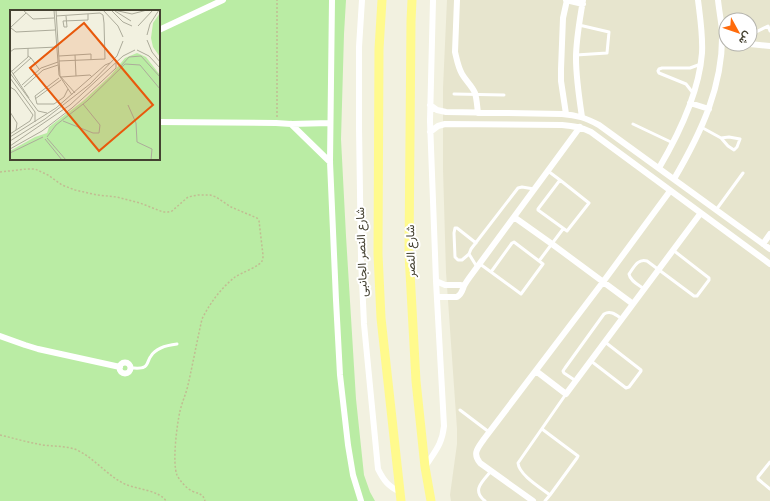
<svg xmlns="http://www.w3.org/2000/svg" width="770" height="501" font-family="Poppins,Vazirmatn,sans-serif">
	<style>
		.residential { fill: #e7e5ce; fill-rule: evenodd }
		.green { fill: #baeca4; fill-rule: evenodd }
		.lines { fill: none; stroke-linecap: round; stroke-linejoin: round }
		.path { stroke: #c1bc92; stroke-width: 1.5; stroke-dasharray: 2 2; stroke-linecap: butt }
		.lane { stroke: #fff; stroke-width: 3 }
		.street { stroke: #fff; stroke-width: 6 }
		.primary { stroke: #fffa8d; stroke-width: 9 }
		.labels { text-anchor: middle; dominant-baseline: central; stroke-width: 4; stroke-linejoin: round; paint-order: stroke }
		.street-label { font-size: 12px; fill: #444131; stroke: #fff }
		.inset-road { fill: none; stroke: #acab9a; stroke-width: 1 }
		.view { fill: #e8590c; fill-opacity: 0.15; stroke: #e8590c; stroke-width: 2 }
		.inset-edge { fill: none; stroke: #444131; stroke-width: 2 }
	</style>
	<rect width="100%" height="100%" fill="#f2f1e0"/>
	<path class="residential" d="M447,0H770V501H451L450,495L457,444V429L446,272L443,169V88ZM726,20H750V44H726Z"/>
	<path class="green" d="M0,0H346L344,34L341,139L346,236L356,399L364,475L370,492L375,501H0ZM11,11H159V159H11Z"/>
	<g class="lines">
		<path class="path" d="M277,117V0
			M0,172L27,169H35L48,175L62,185L75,190L97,195L117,197L140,203L163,212H168L172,211L188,197L198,195H210L216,197L231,207L257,218L259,221L263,255C263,257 263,260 262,261C260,266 241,273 235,277C221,288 210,303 202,319C197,341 193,363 188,385C186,394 182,402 180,411C177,424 172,463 177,475C180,481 186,488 192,491C198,494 203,493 205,501
			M0,435C13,438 26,442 38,444C51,447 65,445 77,450C96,459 108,477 127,485C138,489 160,491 166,501"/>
		<path class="lane" d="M750,35L768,26L770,31
			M576,55L607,53L609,32L579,25
			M693,93L686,84L659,73L658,71L659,69L662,68H690L701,64
			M454,94L504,95
			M633,124L673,143
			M701,127L721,138L728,146L734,150L737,147L740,139L729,137L721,138
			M548,171L560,180
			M560,180L589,203L567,231L538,210V209Z
			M716,210L743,173
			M514,242L543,264L521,294L491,272L512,243Z
			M469,254L462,260H458L455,257L454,233L455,228H457L476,243
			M539,261L563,229
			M480,264L491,272
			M477,267L469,254L471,249L518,188L522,187L534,189
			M644,289C639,285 630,281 629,274C634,267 638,258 647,261L694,296H697L709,280V278L673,250
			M591,361L626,388L629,387L641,371V370L605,342
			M131,368C135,368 141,369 144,367C148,366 148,359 151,356C156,348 168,345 177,344
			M576,381L564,373L563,371L565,368L604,314C611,310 616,315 622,319
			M460,410L489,432
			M542,429L578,456L577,458L550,495C541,488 519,475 518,463L566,394
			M770,462L758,477V479L770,489
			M485,501C471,490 483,481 491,471
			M545,501L550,495"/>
		<path class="street" d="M332,0L330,162L336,300L340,375L348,445L353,475L361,501
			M362,0L359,47V128L361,259L364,324L378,469C384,481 388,486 400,492
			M457,0L455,52C457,60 458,67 462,74C466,81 472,86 475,93C477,100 477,106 478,113
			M566,0L583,4
			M159,30L223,0
			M750,44L770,46
			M690,103L709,109
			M430,105L437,110L446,112L562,114C577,115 586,118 599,125L770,249
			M566,114L561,81V69L563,18L567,0
			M582,117C579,97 576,78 576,58C576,39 580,19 583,0
			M159,122L276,123L291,124L330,123
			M291,124L330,162
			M430,132L438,126L445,124L562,125C573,126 581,127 591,132L770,264
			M659,168C679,134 699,93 702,53C703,35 700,17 698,0
			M674,179C701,133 724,85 722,30C721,20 719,10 718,0
			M514,217L552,244L633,304
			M763,244L770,234
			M436,281L445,285H460L464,286
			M437,297H457C462,294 462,291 464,286C466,282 469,278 472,274L580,127
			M0,336L25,345L38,349L120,367
			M119.5 368a5.5 5.5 0 1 1 11 0a5.5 5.5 0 1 1-11 0Z
			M536,371L566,394L700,214
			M425,467C435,451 442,445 444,426L436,281L435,254L430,121L433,0
			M533,501L480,463C472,453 478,448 484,439L603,282L670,191"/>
		<path class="primary" d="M382,0L379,49L378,254L381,318L401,501
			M412,0L411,21L409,254L416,381L425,467L431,501"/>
	</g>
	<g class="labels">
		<g class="street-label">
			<text transform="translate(410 251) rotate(-91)">شارع النصر</text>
			<text transform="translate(361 252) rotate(-92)">شارع النصر الجانبى</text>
		</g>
	</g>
	<g transform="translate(10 10)">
		<rect width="150" height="150" fill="#f2f1e0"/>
		<path d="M150,3V47L143,37L141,28L143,13ZM127,43L136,47L150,65V150H0V141L25,127L37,123L39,117L73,91L100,66L115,48Z" fill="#baeca4"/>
		<path class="inset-road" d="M13,0L23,9L44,8M44,0L49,65L62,85M46,0L50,66L65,83M93,0L108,16L113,27M101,0L113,12L122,16M104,0L122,4L137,0M105,1L121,11M46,6L90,3L93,5L94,13L95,49L49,51M128,16L143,0M1,17L16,3M54,17L53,11L78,10V4M54,17H57L56,6M1,18L6,22L45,20M137,25L140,14L149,0M137,30L142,42L150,52M127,40L139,46L150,58M0,42L4,39L47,37M65,45L66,66M49,46L81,44V50M21,48L29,59M111,56L119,47L131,46L150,67M0,59L19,88M2,61L18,47V38M0,63L28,101L37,103M3,64L21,48L18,46M51,67L80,65L82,67M0,68L25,102V112M49,68L25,86L27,94H44L54,87L58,79M12,75L31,58L48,52M0,77L5,80L23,105L20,111L0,124M14,77L33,60L48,55M25,89L51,70M118,95L126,113L127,132L142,139L141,150M0,102L7,113L6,120M53,111L83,123H89L90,115L73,94M0,127L46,98L95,55L100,53M37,127L46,115L77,91L115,54L130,55L150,79M37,128L56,150M35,129L52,150M0,131L35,109L80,74L107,46L113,31M0,136L60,95L113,46L125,40M0,139L32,121L62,98L91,72L106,58V53M0,143L33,127"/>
		<path class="view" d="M74,13L143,95L89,141L20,58Z"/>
		<rect width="150" height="150" class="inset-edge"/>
	</g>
	<g transform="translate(738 32) rotate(130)"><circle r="19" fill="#ffffff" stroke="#b4b3ad"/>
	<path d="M0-3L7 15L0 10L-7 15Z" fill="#ff6b0b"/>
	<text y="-6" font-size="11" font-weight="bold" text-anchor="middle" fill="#444131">ش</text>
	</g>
</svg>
